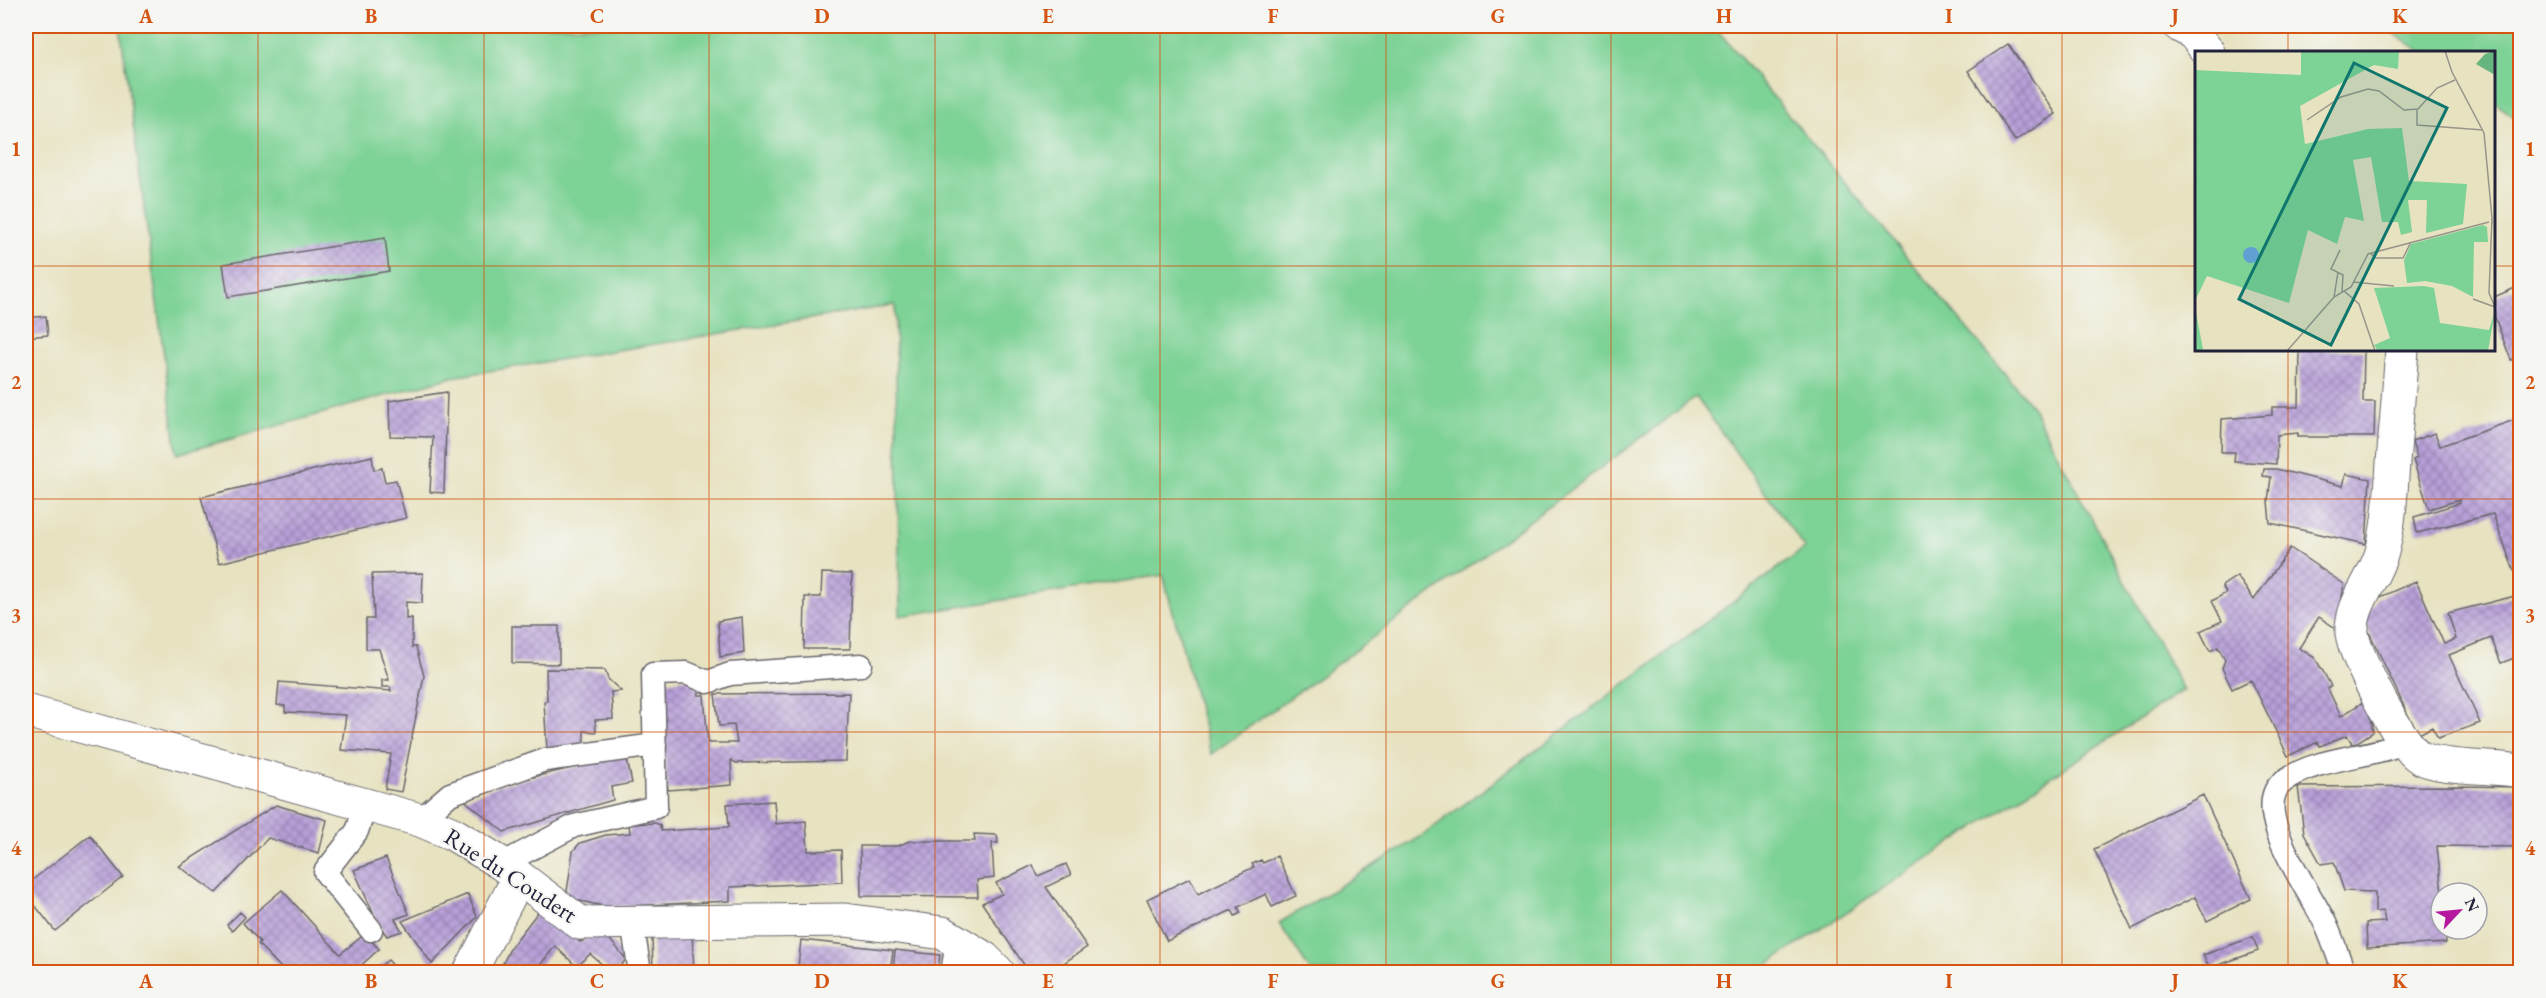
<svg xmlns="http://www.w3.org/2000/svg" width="2546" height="998" font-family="'EB Garamond',serif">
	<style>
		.green { fill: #7dd295; stroke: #507a68; stroke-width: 1.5 }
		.building { fill: url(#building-cross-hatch) }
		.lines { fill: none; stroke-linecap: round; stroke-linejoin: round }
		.service-casing { stroke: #67656a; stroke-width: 25 }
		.minor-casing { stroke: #67656a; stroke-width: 35 }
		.tertiary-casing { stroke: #67656a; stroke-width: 35 }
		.service { stroke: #fff; stroke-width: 22 }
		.minor { stroke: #fff; stroke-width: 33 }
		.tertiary { stroke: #fff; stroke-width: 33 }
		.grid { fill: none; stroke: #d45411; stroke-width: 1.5; stroke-opacity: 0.55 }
		.labels { text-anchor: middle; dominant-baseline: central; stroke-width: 4.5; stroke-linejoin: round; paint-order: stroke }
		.street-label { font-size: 24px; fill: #22223b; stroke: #f6f6f2 }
		.inset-road { fill: none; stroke: #98958b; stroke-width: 1.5 }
		.view { fill: #0f766e; fill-opacity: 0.15; stroke: #0f766e; stroke-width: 3 }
		.inset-edge { fill: none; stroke: #22223b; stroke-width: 3 }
		.neatline { fill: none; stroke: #d45411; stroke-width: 2 }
		.grid-label { font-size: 20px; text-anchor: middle; font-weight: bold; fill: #d45411 }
	</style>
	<defs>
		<pattern id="building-cross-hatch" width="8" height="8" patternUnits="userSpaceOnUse" patternTransform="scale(1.5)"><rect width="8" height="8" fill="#b79fd8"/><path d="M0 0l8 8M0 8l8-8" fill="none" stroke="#9481b0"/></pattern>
	</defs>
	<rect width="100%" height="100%" fill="#f6f6f2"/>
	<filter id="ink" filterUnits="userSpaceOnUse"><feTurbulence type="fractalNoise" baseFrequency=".0167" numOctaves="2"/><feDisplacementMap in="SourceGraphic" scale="12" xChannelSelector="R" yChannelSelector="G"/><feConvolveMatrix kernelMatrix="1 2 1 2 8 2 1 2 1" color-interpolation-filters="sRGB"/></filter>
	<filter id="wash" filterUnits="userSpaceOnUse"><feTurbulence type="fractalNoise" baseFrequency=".008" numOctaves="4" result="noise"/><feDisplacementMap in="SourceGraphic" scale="24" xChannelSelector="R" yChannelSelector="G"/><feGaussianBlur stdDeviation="1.35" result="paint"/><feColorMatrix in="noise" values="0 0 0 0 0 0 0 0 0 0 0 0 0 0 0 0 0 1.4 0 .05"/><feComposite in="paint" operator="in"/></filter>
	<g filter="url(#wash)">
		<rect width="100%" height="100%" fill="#e7e2c0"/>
		<path class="green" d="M120,26H1714L2031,405L2183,690L1756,972H1311L1279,923L1422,836L1805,548L1696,397L1325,673L1211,754L1163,575L900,616L895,305L452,377L177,454Z
			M2383,26H2520V121L2494,102V52H2422Z"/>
		<g id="blocks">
			<path class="building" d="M2008,44L2056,114L2015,141L1968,71Z
				M385,238L389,271L228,297L223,264Z
				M2520,286V356L2511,360L2494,315V297Z
				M46,316L48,335L26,337V318Z
				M2300,350H2364L2363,402H2375L2374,437H2298V433L2277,435L2276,464L2234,461L2235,452H2221L2222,419L2272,415V407H2299Z
				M447,392L444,493L430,492L433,437L390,436L389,401Z
				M2520,418V570L2514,571L2493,514L2417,533L2414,517L2460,503L2459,500L2429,509L2413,460L2417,458L2412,441L2435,433L2440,446Z
				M372,456L374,470L382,468L385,482L396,480L406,518L219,563L201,497Z
				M2264,469H2276L2343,486L2346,474L2370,479L2366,544L2270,523L2268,501L2271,477L2263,476Z
				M2290,548L2344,584L2337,629L2319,617L2299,648L2315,658L2324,673L2331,686L2328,689L2341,716L2363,702L2371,717L2373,732L2353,745L2347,735L2320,746L2318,742L2288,756L2251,680L2232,689L2222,668L2225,660L2218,647L2210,651L2200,631L2222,621L2212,601L2226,593L2222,586L2237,576L2254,600Z
				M423,573L422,603L406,602V619L412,618V647H416L424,676L401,792L385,789L391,754L341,750L346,715L285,712V706L277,705L279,682L391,691L390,687H382V680H389L379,649H366V619H374L372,574Z
				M822,573L852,574L850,649H804L805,597H821Z
				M2416,581L2444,644L2456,639L2448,613L2515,596L2518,611L2513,612L2520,633V656L2501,663L2491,638L2449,655L2480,723L2438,738L2432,727L2419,734L2409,717L2363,619L2378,598Z
				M742,617L744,653L720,657L718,621Z
				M512,626H559V664L512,663Z
				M546,669L605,670L608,679L621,691L611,692L613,719L595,720L596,732L584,731V748L547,751L544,701H547Z
				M689,678L700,690L698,695H704L708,743H737L734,725L719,726L715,694L849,693L846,761L736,763L731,760L732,785L668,790L658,698L659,683Z
				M626,755L632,783L611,787L613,800L504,832L463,799L500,785Z
				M2457,786L2520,787V847L2437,846L2442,893L2441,929H2445L2446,943L2367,948L2366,923L2385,922L2383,911L2375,912V892L2344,891L2334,862L2321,864L2304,833L2298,787Z
				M2203,795L2251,899L2207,921L2195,897L2132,929L2094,849Z
				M774,801L776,824L806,821L808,851L841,850L842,882L730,887V901L608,907L566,898L573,851L580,843L606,835L630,833L629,824L655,823L660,825L661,831L727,827L729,826L727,804Z
				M276,805L327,820L319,853L268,838L216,893L179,866Z
				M974,834L997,835L998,843H992L994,878L977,880L978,897L861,896L860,846H898L909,841H975Z
				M90,835L123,877L55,931L26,894V885Z
				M1277,856L1296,896L1272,907L1266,894L1238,907L1241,913L1235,916L1232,910L1167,941L1147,899L1190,878L1198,894L1254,867L1252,864L1261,860L1263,863Z
				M386,858L409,914L395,919L402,931L387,936L378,924L354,870Z
				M1066,864L1071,875L1046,887L1087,947L1061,965L1066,972H1029L982,903L1002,894L996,883L1033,865L1038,876Z
				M282,890L340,954L365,934L379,949L354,972H285L258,944L260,942L243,923Z
				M468,894L477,917L432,964L402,921Z
				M541,908L580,942L594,936H607L626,959L617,972H611L590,954L577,967L555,946L537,969L542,972H504L500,969L511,947Z
				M240,912L245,917L232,931L227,925Z
				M692,933L694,972H653L652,936Z
				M2253,937L2258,951L2210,968L2203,955Z
				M801,940L893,950L890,972H831V970L798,967Z
				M895,950L940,955L938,972H893Z
				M388,960L399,972H373Z"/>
		</g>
	</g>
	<g filter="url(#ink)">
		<use href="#blocks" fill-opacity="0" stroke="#67656a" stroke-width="1.5"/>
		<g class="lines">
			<defs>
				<path id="service" d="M366,805L357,831L325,872L371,930
					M420,820L450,794L545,760L655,745
					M502,864L574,826L656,807L653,674L686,673L708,682L730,674L861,665
					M632,923L640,972
					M952,972L957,943
					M2344,972C2338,957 2333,940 2326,925C2313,895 2246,808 2284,781C2319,756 2368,759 2406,742"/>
				<path id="minor" d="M2180,26L2193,33L2208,52
					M2402,350C2399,387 2396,425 2393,463C2391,491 2390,520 2383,548C2377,576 2350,604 2352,633C2355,657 2399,742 2418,756C2436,769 2495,766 2520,771
					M470,972L519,877"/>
				<path id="tertiary" d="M26,711L420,820L453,834L502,864L580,923L845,920L943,933L984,958L998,972"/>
			</defs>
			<use href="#service" class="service-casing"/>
			<use href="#minor" class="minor-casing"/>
			<use href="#tertiary" class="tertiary-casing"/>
			<use href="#service" class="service"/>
			<use href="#minor" class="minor"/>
			<use href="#tertiary" class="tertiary"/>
		</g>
	</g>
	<path class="grid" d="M258,26V972M484,26V972M709,26V972M935,26V972M1160,26V972M1386,26V972M1611,26V972M1837,26V972M2062,26V972M2288,26V52M26,266H2196M2494,266H2520M2288,350V972M26,499H2520M26,732H2520"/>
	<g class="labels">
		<g class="street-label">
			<text transform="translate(511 875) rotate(33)">Rue du Coudert</text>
		</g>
	</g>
	<g transform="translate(2195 51)">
		<rect width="300" height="300" fill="#e7e2c0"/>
		<path d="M106,0H204L203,18L179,14L105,55L110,93L173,78L207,77L214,130L272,133L268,173L231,182L232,149H213L217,181L206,184L203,171H187L176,106L158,109L169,170L150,166L142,193L113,179L94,252L12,225L0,250V19L106,24ZM288,174L292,176L293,191H279L278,246L257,235L230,230L212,232L209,209L216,193ZM229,235L239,237L245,272L294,279L300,260L293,300H183L179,294L195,287L179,237ZM0,256L8,298L5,300H0Z" fill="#7dd295"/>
		<path d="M300,0V24L281,13L290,3Z" fill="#66b47e"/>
		<path d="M48 204a8 8 0 1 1 16 0a8 8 0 1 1-16 0Z" fill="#60a0d3"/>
		<path class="inset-road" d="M250,0L257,21L289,82L297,167M222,59V74L288,79M112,69L146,46L173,38L184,40L209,59L223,58L242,37L260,29M297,173V167L294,242L300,256M145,199L136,218L148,224L147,241M175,202L181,207H208L216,191M158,231L199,235M149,240L164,253L180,300M139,246L143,221M278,248L300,256M92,300L139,246L156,236L173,203L294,171"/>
		<path class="view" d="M159,12L252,57L136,294L44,248Z"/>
		<rect width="300" height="300" class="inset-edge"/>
	</g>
	<rect width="2546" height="998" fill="none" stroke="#f6f6f2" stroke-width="66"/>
	<g transform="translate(2459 911) rotate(64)"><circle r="28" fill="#f6f6f2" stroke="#a1a1a9" stroke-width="1.5"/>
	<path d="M0-4.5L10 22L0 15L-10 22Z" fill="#b5179e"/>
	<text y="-9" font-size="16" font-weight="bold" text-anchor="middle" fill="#22223b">N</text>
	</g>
	<rect x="33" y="33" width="2480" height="932" class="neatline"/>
	<g class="grid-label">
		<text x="146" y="23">A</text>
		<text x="371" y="23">B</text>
		<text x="597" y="23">C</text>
		<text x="822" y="23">D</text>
		<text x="1048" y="23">E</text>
		<text x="1273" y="23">F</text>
		<text x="1498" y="23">G</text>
		<text x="1724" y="23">H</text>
		<text x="1949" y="23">I</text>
		<text x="2175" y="23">J</text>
		<text x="2400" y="23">K</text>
		<text x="16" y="156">1</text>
		<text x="2530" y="156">1</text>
		<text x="16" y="389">2</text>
		<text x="2530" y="389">2</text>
		<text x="16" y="622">3</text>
		<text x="2530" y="622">3</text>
		<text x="16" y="855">4</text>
		<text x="2530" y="855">4</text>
		<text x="146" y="988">A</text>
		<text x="371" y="988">B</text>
		<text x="597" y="988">C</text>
		<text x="822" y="988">D</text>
		<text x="1048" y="988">E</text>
		<text x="1273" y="988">F</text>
		<text x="1498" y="988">G</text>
		<text x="1724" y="988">H</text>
		<text x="1949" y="988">I</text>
		<text x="2175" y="988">J</text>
		<text x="2400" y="988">K</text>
	</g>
</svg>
